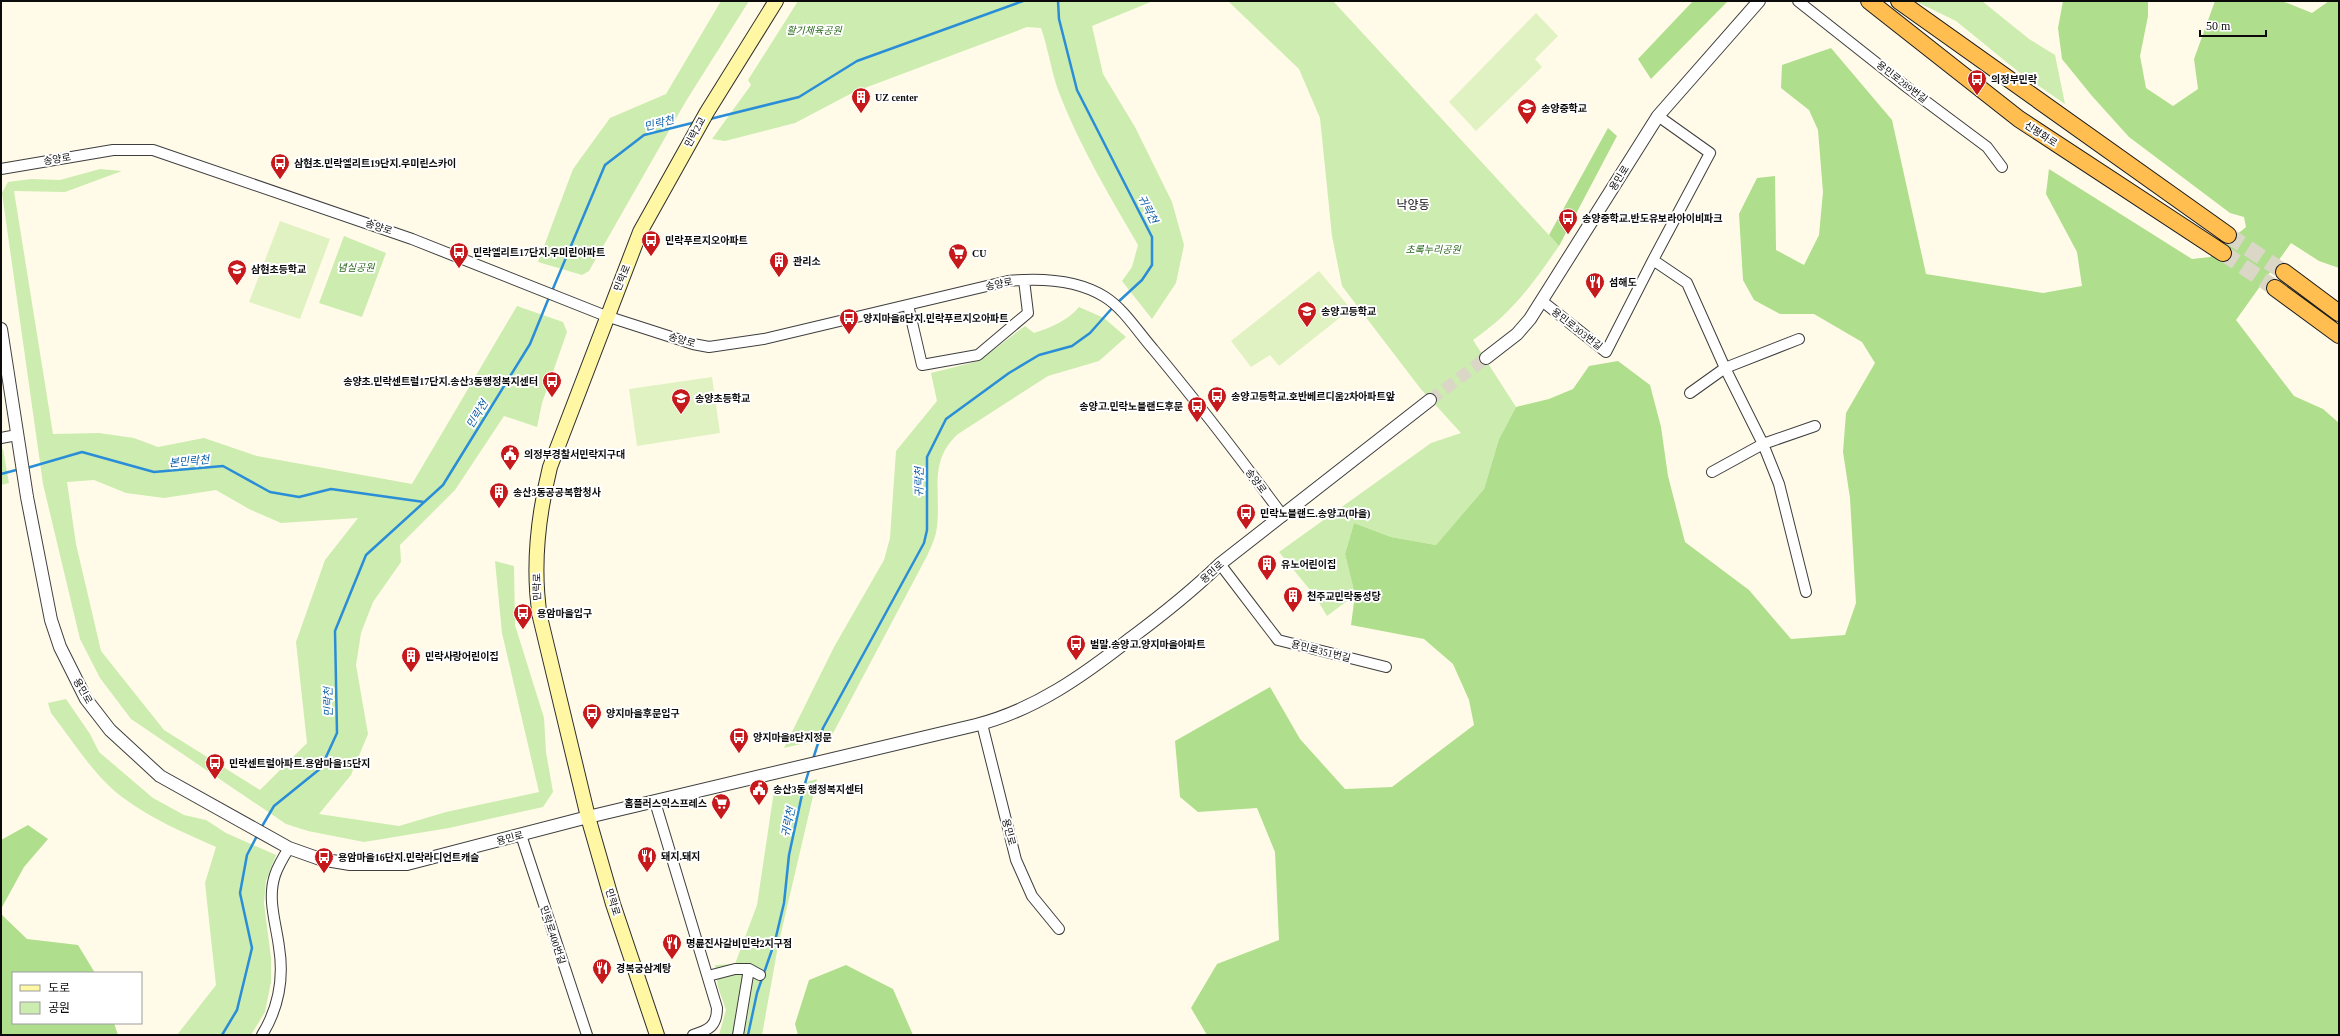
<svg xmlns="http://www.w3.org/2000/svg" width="2340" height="1036" font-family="'Times New Roman','Noto Sans KR',serif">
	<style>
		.green { fill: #cdecaf; fill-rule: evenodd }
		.forest { fill: #afde8d }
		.pitch { fill: #e0f2c2 }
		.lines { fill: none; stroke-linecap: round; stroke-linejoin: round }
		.stream { stroke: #2a8dd8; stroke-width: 2.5 }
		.tertiary-tunnel { stroke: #dad7c7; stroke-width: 12; stroke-dasharray: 12 6; stroke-linecap: butt }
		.trunk-tunnel { stroke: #dad7c7; stroke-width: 16; stroke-dasharray: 16 8; stroke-linecap: butt }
		.minor-casing { stroke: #3e3e3e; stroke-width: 12 }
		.tertiary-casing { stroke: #3e3e3e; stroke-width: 14 }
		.secondary-casing { stroke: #2d2d2d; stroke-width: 16 }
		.trunk-casing { stroke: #1c1c1c; stroke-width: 18 }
		.minor { stroke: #fff; stroke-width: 10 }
		.tertiary { stroke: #fff; stroke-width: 12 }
		.secondary { stroke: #fff7a3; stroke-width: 14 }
		.trunk { stroke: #ffbe4f; stroke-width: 16 }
		.labels { text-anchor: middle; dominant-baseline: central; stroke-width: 4; stroke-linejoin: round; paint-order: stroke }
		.park-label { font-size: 10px; font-style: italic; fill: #256617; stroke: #fff }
		.poi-label { font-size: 10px; font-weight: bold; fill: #0b0b0b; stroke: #fff; text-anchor: start }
		.street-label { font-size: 10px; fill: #0b0b0b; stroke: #fff }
		.water-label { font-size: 11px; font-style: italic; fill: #0c5ea5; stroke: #fff }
		.quarter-label { font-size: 12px; fill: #0b0b0b; stroke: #fff }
	</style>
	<rect width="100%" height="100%" fill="#fffbe8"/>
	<path class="green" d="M721,1H749L686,101L589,271L582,275L538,262L573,169L610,118L666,94Z
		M798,1H1153L1092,26L1103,74L1135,127L1172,202L1184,245L1176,283L1152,319L1122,281L1132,267L1138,245C1109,195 1079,145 1058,90C1051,70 1048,48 1041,28L1027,27L854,92L795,123L725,141L712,139L751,85L748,80Z
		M1228,1H1333L1559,246C1531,286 1513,312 1473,340L1516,407L1499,439L1484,489L1436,545L1391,537L1354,523L1345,554L1355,595L1327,616L1315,596L1279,552L1431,443L1461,433L1420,388L1342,286L1332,236L1320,118L1299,69Z
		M1915,1H1982L2029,39L2055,55L2065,104L2020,73L1956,21Z
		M100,169L122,171L65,192L14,191L53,434L99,433L134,438L158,447L204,438L257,456L412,484L517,306L563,322L567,332L542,403L537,427L504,416L455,490L400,545L401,562L373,602L361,633L356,665L368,734L351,775L319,814L399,826L446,812L539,792L502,633L495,561L514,566L515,625L544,718L546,752L553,792L543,807L449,828L364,842L308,831L286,824L131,719L100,678L80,639L43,484L2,193L8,182L31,179L60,180ZM94,480L126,493L164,498L216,490L249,509L281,523L358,518L325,560L296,642L307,743L260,790L164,730L101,651L76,544L67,482Z
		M344,236L386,253L362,317L319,303Z
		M1079,307L1104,318L1126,337L1099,361L1048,376L958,434C926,463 943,496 936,533C934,541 930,549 927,556L831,737L784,748L834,647L884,560L890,538L896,451L937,401L931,373L979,361L1025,326L1034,333C1052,327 1067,321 1079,307Z
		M3,449L9,483L1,485V450Z
		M66,699L90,734L99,752L153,798L184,815L206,820L226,833L276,855L266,881L264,903L271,958V982L265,1012L251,1035H177L216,985L205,883L216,847C183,832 151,819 122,797C93,775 73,741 51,713L48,703Z
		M817,779L778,946L762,1035H719L726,1010L718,987L715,965L735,964L757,905L774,791Z"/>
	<path class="forest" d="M1693,1H1728L1651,79L1638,59Z
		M2063,1H2148V16L2140,56L2146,88L2173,106L2198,89L2194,59L2215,1H2282L2312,13L2329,1H2339V268L2319,261L2291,243L2236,320L2294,396L2323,409L2339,423V1035H1207L1191,1008L1217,964L1279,940L1275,852L1257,808L1198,812L1180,797L1175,741L1270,687L1300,739L1345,789L1392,787L1474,725L1469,700L1453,664L1424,639L1351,625L1355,595L1345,554L1354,523L1391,537L1436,545L1484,489L1499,439L1516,407L1549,399L1573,389L1589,366L1618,361L1650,385L1661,427L1668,476L1685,542L1749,590L1791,639L1845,635L1856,603L1850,498L1843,452L1846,413L1875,363L1862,342L1814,314H1780L1754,300L1743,280L1739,214L1757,178L1775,176L1776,250L1804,265L1819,235L1823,192L1818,130L1809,110L1781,88L1782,65L1831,48L1892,120L1926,274L2043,293L2082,286L2077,252L2046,194L2049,169L2192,259L2210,257L2246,227L2244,217L2230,213L2129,137L2092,96L2062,59L2058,28Z
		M1608,128L1617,136L1559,246L1549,235Z
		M28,825L48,839L24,867L1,909V840Z
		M1,914L27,939L78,945L95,973H13V1023H114L118,1035H1Z
		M846,965L893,989L913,1035H798L795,1024L809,980Z"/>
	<path class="pitch" d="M1536,13L1558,36L1535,59L1542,67L1476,131L1449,102Z
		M280,221L330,239L300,319L249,302Z
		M1319,271L1351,309L1279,366L1270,355L1251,367L1231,341Z
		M712,377L720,433L637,446L629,389Z"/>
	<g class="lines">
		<path class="stream" d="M1058,1L1059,19L1077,90L1152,237V265L1142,280L1117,303
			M710,119L799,97L857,61L1023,1
			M552,291L605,165L644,135L696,122
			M27,468L82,452L154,472L223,466L270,492L299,497L331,489L424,502
			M1,474L20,469
			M813,759L823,728L924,543L927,530V457L946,419L1009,373L1039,355L1072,346L1090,333L1114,306
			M261,828L274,806L321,768L337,733L335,631L366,555L443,485L530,344L550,295
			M222,1035L237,1010L252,948L240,893L247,855L258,834
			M748,1035L757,993L775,941L784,903L789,855L803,790L810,767"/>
		<path class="tertiary-tunnel" d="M1430,400L1486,358"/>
		<path class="trunk-tunnel" d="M2228,235L2284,272
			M2223,253L2275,288"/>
		<defs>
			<path id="minor" d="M1798,1L1908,88L1987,147L2002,167
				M1658,116L1710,153L1653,260L1687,283L1725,368L1763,444L1779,484L1806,592
				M1,169L113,150H153L412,239L606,316L693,344L709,347L764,339L1008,281C1040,278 1078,280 1105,297C1124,309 1138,332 1153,349C1198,403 1241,459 1283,516
				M1542,301L1606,352L1653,260
				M908,305L922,365L978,355L1028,313L1024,280
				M1690,393L1725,368L1799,339
				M1,438L17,435
				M1712,472L1763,444L1815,426
				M1220,564L1278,640L1386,667
				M982,724L1016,860L1032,896L1059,929
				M655,802L717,1008C717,1026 709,1030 693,1035
				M521,835L587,1035
				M708,976L735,969H749
				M262,1035C278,1009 284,978 279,947C276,923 267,899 275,875C278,866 284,856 289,848
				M738,1035L749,969L760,975"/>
			<path id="tertiary" d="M1,329L27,497L51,620L60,647L86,699L110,730L160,776L289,848L320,859L350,864H407L588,817L976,725C1035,710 1084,675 1131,638C1162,615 1192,591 1220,564L1430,400
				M1486,358L1517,334L1530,319L1658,116L1759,1"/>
			<path id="secondary" d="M657,1035L613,904L588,817L540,617C532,567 538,516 550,467L640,232L707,112L776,1"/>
			<path id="trunk" d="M1869,1L2019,119L2223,253
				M1899,1L2228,235
				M2284,272L2339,313
				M2275,288L2339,335"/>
		</defs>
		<use href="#minor" class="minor-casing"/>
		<use href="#tertiary" class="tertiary-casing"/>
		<use href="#secondary" class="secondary-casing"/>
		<use href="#trunk" class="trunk-casing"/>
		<use href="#minor" class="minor"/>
		<use href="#tertiary" class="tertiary"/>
		<use href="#secondary" class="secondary"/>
		<use href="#trunk" class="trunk"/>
	</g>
	<defs>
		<symbol id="bus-pin" viewBox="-11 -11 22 30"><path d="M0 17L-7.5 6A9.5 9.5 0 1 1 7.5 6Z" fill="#c5191c" stroke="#fff"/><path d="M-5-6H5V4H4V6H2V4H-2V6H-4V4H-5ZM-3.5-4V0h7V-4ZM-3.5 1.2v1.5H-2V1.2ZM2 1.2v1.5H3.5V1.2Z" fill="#fff"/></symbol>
		<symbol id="building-pin" viewBox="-11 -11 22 30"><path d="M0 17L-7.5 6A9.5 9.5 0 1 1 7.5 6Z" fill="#c5191c" stroke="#fff"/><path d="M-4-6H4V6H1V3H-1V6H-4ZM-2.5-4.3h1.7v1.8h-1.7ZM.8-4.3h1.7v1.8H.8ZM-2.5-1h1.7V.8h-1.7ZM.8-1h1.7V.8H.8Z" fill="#fff"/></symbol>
		<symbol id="school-pin" viewBox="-11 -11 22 30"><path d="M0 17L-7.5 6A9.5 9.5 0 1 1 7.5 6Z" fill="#c5191c" stroke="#fff"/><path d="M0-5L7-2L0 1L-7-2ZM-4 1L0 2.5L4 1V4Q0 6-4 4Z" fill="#fff"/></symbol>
		<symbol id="supermarket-pin" viewBox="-11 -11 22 30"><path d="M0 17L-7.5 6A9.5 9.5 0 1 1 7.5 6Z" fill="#c5191c" stroke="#fff"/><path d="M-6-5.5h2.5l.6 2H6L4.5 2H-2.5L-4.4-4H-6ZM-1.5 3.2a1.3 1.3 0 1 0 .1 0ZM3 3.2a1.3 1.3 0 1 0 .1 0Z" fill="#fff"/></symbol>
		<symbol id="restaurant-pin" viewBox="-11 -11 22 30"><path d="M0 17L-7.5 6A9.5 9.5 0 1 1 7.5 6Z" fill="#c5191c" stroke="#fff"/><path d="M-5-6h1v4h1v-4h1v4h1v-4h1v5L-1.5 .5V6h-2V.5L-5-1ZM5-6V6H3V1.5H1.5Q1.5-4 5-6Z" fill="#fff"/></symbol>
		<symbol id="civic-pin" viewBox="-11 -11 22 30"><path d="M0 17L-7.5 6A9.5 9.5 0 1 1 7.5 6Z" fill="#c5191c" stroke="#fff"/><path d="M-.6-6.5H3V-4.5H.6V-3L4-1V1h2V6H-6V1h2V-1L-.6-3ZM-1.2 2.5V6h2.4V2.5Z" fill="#fff"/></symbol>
	</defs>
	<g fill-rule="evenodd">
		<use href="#bus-pin" x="1966" y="68" width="22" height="30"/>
		<use href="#building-pin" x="850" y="86" width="22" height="30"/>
		<use href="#school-pin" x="1516" y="97" width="22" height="30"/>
		<use href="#bus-pin" x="269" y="152" width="22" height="30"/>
		<use href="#bus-pin" x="1557" y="207" width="22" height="30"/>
		<use href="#bus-pin" x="640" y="229" width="22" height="30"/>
		<use href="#bus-pin" x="448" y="241" width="22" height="30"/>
		<use href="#supermarket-pin" x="947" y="242" width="22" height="30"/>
		<use href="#building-pin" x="768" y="250" width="22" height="30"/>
		<use href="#school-pin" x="226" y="258" width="22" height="30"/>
		<use href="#restaurant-pin" x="1584" y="271" width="22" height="30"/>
		<use href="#school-pin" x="1296" y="300" width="22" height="30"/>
		<use href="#bus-pin" x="838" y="307" width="22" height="30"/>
		<use href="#bus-pin" x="541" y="370" width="22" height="30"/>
		<use href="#bus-pin" x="1206" y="385" width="22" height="30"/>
		<use href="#school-pin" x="670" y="387" width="22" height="30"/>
		<use href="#bus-pin" x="1186" y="395" width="22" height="30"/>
		<use href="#civic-pin" x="499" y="443" width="22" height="30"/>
		<use href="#building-pin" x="488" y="481" width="22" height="30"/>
		<use href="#bus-pin" x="1235" y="502" width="22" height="30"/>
		<use href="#building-pin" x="1256" y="553" width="22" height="30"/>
		<use href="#building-pin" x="1282" y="585" width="22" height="30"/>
		<use href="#bus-pin" x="512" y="602" width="22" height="30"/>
		<use href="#bus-pin" x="1065" y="633" width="22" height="30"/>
		<use href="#building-pin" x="400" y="645" width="22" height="30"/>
		<use href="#bus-pin" x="581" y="702" width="22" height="30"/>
		<use href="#bus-pin" x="728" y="726" width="22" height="30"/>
		<use href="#bus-pin" x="204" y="752" width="22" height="30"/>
		<use href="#civic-pin" x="748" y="778" width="22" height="30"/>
		<use href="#supermarket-pin" x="710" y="792" width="22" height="30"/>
		<use href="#restaurant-pin" x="636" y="845" width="22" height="30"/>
		<use href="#bus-pin" x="313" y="846" width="22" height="30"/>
		<use href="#restaurant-pin" x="661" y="932" width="22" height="30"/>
		<use href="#restaurant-pin" x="591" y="957" width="22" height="30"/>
	</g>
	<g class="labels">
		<g class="park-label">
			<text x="814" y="30">활기체육공원</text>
			<text x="1433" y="249">초록누리공원</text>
			<text x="356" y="267">념실공원</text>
		</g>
		<g class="poi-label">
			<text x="1991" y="79">의정부민락</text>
			<text x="875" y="97">UZ center</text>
			<text x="1541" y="108">송양중학교</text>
			<text x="294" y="163">삼현초.민락엘리트19단지.우미린스카이</text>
			<text x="1582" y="218">송양중학교.반도유보라아이비파크</text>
			<text x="665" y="240">민락푸르지오아파트</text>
			<text x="473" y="252">민락엘리트17단지.우미린아파트</text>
			<text x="972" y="253">CU</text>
			<text x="793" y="261">관리소</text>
			<text x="251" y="269">삼현초등학교</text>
			<text x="1609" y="282">섬해도</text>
			<text x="1321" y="311">송양고등학교</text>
			<text x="863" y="318">양지마을8단지.민락푸르지오아파트</text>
			<text x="538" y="381" text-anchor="end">송양초.민락센트럴17단지.송산3동행정복지센터</text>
			<text x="1231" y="396">송양고등학교.호반베르디움2차아파트앞</text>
			<text x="695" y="398">송양초등학교</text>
			<text x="1183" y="406" text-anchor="end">송양고.민락노블랜드후문</text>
			<text x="524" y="454">의정부경찰서민락지구대</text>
			<text x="513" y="492">송산3동공공복합청사</text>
			<text x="1260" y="513">민락노블랜드.송양고(마을)</text>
			<text x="1281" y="564">유노어린이집</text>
			<text x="1307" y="596">천주교민락동성당</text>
			<text x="537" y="613">용암마을입구</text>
			<text x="1090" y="644">벌말.송양고.양지마을아파트</text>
			<text x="425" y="656">민락사랑어린이집</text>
			<text x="606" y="713">양지마을후문입구</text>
			<text x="753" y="737">양지마을8단지정문</text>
			<text x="229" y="763">민락센트럴아파트.용암마을15단지</text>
			<text x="773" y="789">송산3동 행정복지센터</text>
			<text x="707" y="803" text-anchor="end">홈플러스익스프레스</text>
			<text x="661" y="856">돼지.돼지</text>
			<text x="338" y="857">용암마을16단지.민락라디언트캐슬</text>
			<text x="686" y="943">명륜진사갈비민락2지구점</text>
			<text x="616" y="968">경복궁삼계탕</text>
		</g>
		<g class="street-label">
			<text transform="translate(1902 82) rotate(38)">용민로289번길</text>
			<text transform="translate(695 132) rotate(-61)">민락2교</text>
			<text transform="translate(2041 134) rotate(33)">신평화로</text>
			<text transform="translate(57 159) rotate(-10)">송양로</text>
			<text transform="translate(1619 178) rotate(-58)">용민로</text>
			<text transform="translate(379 227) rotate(18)">송양로</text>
			<text transform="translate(622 278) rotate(-68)">민락로</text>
			<text transform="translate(999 284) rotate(-12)">송양로</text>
			<text transform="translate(1577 329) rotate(38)">용민로303번길</text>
			<text transform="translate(682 340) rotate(16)">송양로</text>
			<text transform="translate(1256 481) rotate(53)">송양로</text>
			<text transform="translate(1212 572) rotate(-42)">용민로</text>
			<text transform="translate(537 587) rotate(-91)">민락로</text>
			<text transform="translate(1321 651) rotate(14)">용민로351번길</text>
			<text transform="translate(83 691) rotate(60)">용민로</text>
			<text transform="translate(1009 832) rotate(76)">용민로</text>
			<text transform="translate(510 838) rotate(-15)">용민로</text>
			<text transform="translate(613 902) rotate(73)">민락로</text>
			<text transform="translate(553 935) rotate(72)">민락로400번길</text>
		</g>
		<g class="water-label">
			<text transform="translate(659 123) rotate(-15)">민락천</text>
			<text transform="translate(1148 209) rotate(63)">귀락천</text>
			<text transform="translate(477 414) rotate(-58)">민락천</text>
			<text transform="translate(189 461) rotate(-5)">본민락천</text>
			<text transform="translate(919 482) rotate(-90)">귀락천</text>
			<text transform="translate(328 702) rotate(-91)">민락천</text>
			<text transform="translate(788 822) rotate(-78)">귀락천</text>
		</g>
		<g class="quarter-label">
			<text x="1413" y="205">낙양동</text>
		</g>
	</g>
	<rect width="2340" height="1036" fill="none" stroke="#0b0b0b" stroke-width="4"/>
	<rect x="12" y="972" width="130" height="52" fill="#ffffff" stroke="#9d9d9d"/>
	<rect x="20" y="985" width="20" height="6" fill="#fff7a3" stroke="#9d9d9d"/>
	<text x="48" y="992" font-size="12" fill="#0b0b0b">도로</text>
	<rect x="20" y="1002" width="20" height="12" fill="#cdecaf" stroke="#9d9d9d"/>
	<text x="48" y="1012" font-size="12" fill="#0b0b0b">공원</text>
	<path d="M2200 30v6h66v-6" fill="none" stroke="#0b0b0b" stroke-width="2"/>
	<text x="2206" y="30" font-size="12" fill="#0b0b0b" stroke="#ffffff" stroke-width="3" paint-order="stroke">50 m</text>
</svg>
